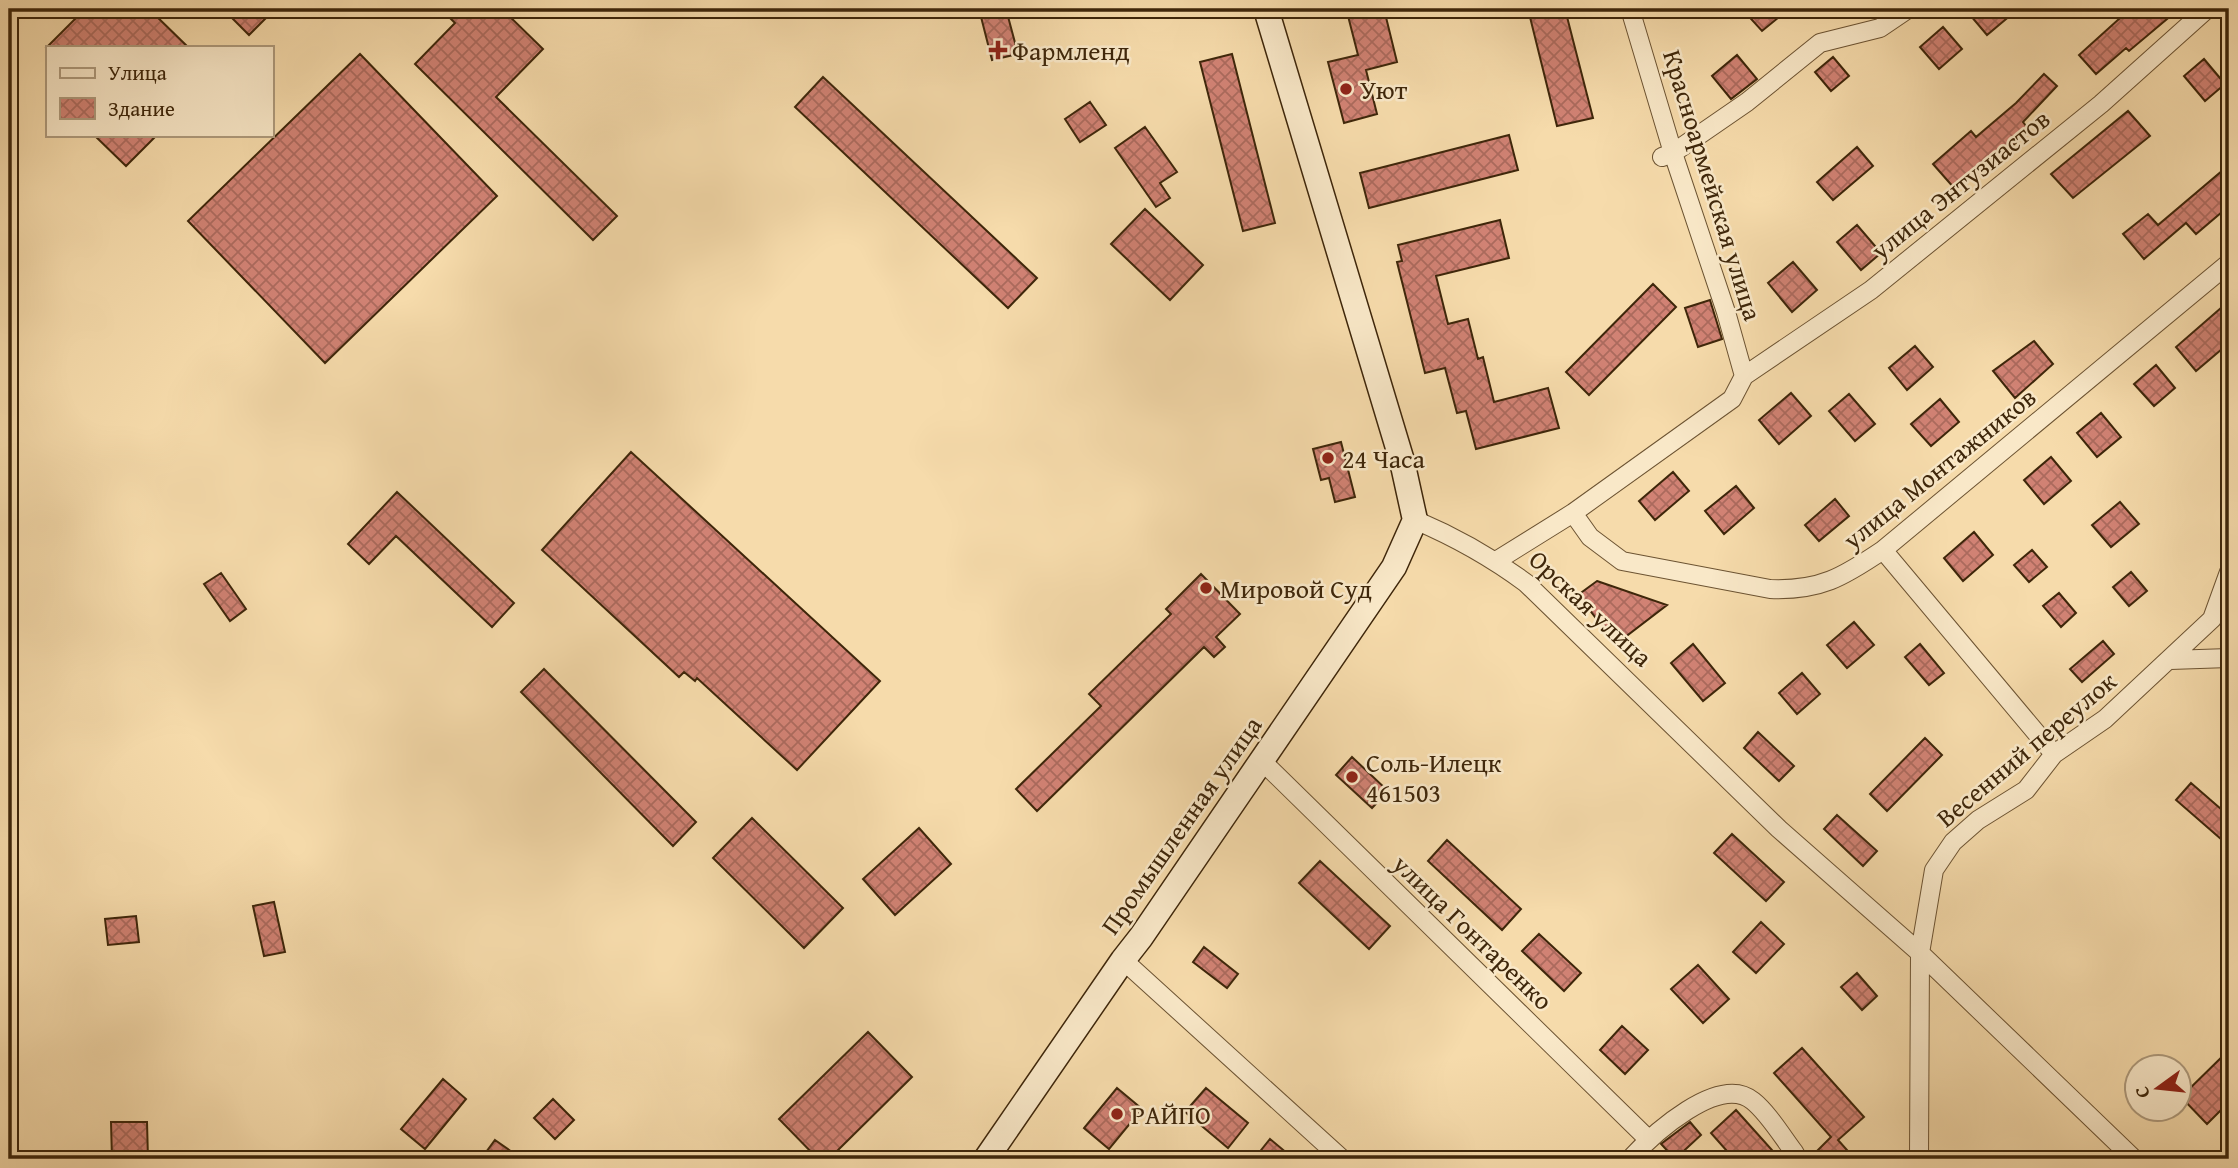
<svg xmlns="http://www.w3.org/2000/svg" width="2238" height="1168" font-family="'Gentium Book Plus',serif">
	<style>
		.building { fill: url(#building-cross-hatch); stroke: #3e260a; stroke-width: 2 }
		.lines { fill: none; stroke-linecap: round; stroke-linejoin: round }
		.street-casing { stroke: #6c5332; stroke-width: 20 }
		.secondary-casing { stroke: #3e260a; stroke-width: 27 }
		.street { stroke: #f9e8c8; stroke-width: 18 }
		.secondary { stroke: #f9e8c8; stroke-width: 24 }
		.poi-dot { fill: #8f2418; stroke: #f9e8c8; stroke-width: 2.5 }
		.labels { text-anchor: middle; dominant-baseline: central; stroke-width: 5; stroke-linejoin: round; paint-order: stroke }
		.poi-label { font-size: 26px; fill: #3e260a; stroke: #f9e8c8; text-anchor: start }
		.street-label { font-size: 26px; fill: #3e260a; stroke: #f9e8c8 }
	</style>
	<defs>
		<pattern id="building-cross-hatch" width="8" height="8" patternUnits="userSpaceOnUse" patternTransform="scale(1.75)"><rect width="8" height="8" fill="#d18274"/><path d="M0 0l8 8M0 8l8-8" fill="none" stroke="#ab6a5d"/></pattern>
	</defs>
	<rect width="100%" height="100%" fill="#f6dbab"/>
	<filter id="stains"><feTurbulence type="fractalNoise" baseFrequency=".00286" numOctaves="4"/><feColorMatrix values="0 0 0 0 .2 0 0 0 0 .09 0 0 0 0 .02 0 0 0 .5 -.17"/></filter>
	<radialGradient id="worn" r=".72"><stop offset=".6" stop-color="#630" stop-opacity="0"/><stop offset="1" stop-color="#630" stop-opacity=".3"/></radialGradient>
	<path class="building" d="M85,9H149L188,47H47Z
		M223,9H275L249,35Z
		M441,9H502L543,49L496,97L617,216L593,240L415,64L455,23Z
		M979,9H1006L1018,54L992,60Z
		M1361,9H1384L1397,62L1366,70L1377,114L1344,123L1328,62L1358,55L1347,12Z
		M1528,9H1565L1593,118L1557,126Z
		M1742,9H1789L1762,31Z
		M1965,9H2018L1987,35Z
		M2130,9H2179L2129,51L2126,48L2096,74L2079,55Z
		M1943,27L1962,49L1939,69L1920,47Z
		M360,54L497,196L325,363L188,221Z
		M1232,54L1275,223L1243,231L1200,62Z
		M1737,55L1757,79L1731,99L1712,76Z
		M1833,57L1849,76L1831,91L1815,72Z
		M2204,59L2225,84L2205,101L2184,76Z
		M2044,74L2057,86L2023,122L2030,131L2005,152L2002,149L1955,189L1933,164L1971,131L1976,137L2016,103Z
		M823,77L1037,278L1008,308L795,107Z
		M1090,102L1106,125L1080,142L1065,119Z
		M2128,111L2150,136L2073,198L2051,174Z
		M1145,127L1177,172L1160,183L1170,198L1156,207L1115,148Z
		M94,135H157L126,166Z
		M1509,135L1518,170L1369,208L1360,173Z
		M1857,147L1873,166L1833,200L1817,182Z
		M2229,165V206L2196,234L2186,223L2144,259L2123,234L2148,214L2158,225Z
		M1145,209L1203,265L1170,300L1111,244Z
		M1500,220L1509,258L1436,276L1448,324L1468,319L1478,359L1483,357L1494,402L1548,388L1559,428L1476,449L1466,411L1457,413L1445,368L1425,373L1397,262L1402,261L1398,245Z
		M1857,225L1881,253L1861,270L1837,242Z
		M1793,262L1817,290L1792,312L1768,283Z
		M1653,284L1676,307L1589,395L1566,372Z
		M1710,300L1722,339L1698,347L1685,308Z
		M2229,301V343L2196,371L2176,347Z
		M2034,341L2053,364L2015,398L1993,371Z
		M1915,346L1933,367L1907,390L1889,368Z
		M2156,365L2175,388L2154,406L2134,384Z
		M1791,393L1811,416L1779,444L1759,420Z
		M1849,394L1875,424L1855,441L1829,411Z
		M1940,399L1959,422L1931,446L1911,424Z
		M2101,413L2121,437L2097,457L2077,433Z
		M1341,442L1355,497L1335,502L1329,478L1321,480L1313,449Z
		M631,452L880,681L797,770L697,678L695,681L684,672L679,677L542,550Z
		M2051,457L2071,481L2044,504L2024,480Z
		M1673,472L1689,491L1655,520L1639,501Z
		M1736,486L1754,508L1724,534L1705,511Z
		M397,492L514,603L492,627L396,536L369,564L348,544Z
		M1835,499L1849,516L1819,541L1805,525Z
		M2120,502L2139,524L2111,547L2092,525Z
		M1974,532L1993,555L1963,581L1944,558Z
		M2032,550L2047,567L2029,582L2014,565Z
		M2131,572L2147,591L2129,606L2113,587Z
		M221,573L246,609L230,621L204,584Z
		M1201,574L1240,614L1216,637L1225,647L1214,657L1204,647L1037,811L1016,789L1101,706L1089,694L1171,614L1166,609Z
		M1597,581L1667,605L1616,644L1578,595Z
		M2059,593L2076,613L2061,627L2043,606Z
		M1854,622L1874,645L1847,668L1827,645Z
		M2103,641L2114,654L2082,682L2070,669Z
		M1693,644L1725,683L1703,701L1671,663Z
		M1920,644L1944,673L1929,685L1905,657Z
		M544,669L696,822L673,846L521,692Z
		M1802,673L1820,694L1797,714L1779,693Z
		M1758,732L1794,766L1779,781L1744,748Z
		M1925,738L1942,755L1887,811L1870,794Z
		M1352,757L1388,791L1372,808L1336,775Z
		M2191,783L2229,816V846L2176,800Z
		M1837,815L1877,851L1863,866L1824,829Z
		M752,818L843,908L804,948L713,858Z
		M919,828L951,864L895,915L863,879Z
		M1732,834L1784,882L1766,901L1714,853Z
		M1447,840L1521,909L1502,930L1428,861Z
		M1320,861L1390,926L1369,949L1299,883Z
		M274,902L285,952L264,956L253,906Z
		M136,916L139,942L108,945L105,919Z
		M1761,922L1784,944L1756,973L1733,952Z
		M1539,934L1581,973L1564,991L1522,951Z
		M1204,947L1238,974L1227,988L1193,962Z
		M1698,965L1729,999L1703,1023L1671,989Z
		M1857,973L1877,996L1862,1010L1841,987Z
		M1622,1026L1648,1050L1625,1074L1600,1050Z
		M868,1032L912,1077L829,1159H818L779,1119Z
		M1802,1048L1864,1117L1838,1140L1855,1159H1809L1831,1137L1774,1073Z
		M2229,1050V1102L2207,1124L2181,1097Z
		M443,1079L466,1099L425,1149L401,1129Z
		M1117,1088L1142,1109L1109,1149L1084,1128Z
		M1206,1088L1248,1123L1228,1148L1185,1112Z
		M553,1099L574,1120L555,1139L534,1118Z
		M1736,1110L1780,1159H1734L1711,1133Z
		M111,1122H147L148,1159H112Z
		M1690,1122L1701,1135L1675,1159L1661,1144Z
		M1270,1139L1294,1159H1254Z
		M495,1140L522,1159H481Z"/>
	<g class="lines">
		<defs>
			<path id="street" d="M1630,9L1673,153L1726,312L1744,376
				M1662,157L1673,153L1747,102L1820,43L1880,28L1908,9
				M1573,513L1590,537L1622,561L1770,589C1820,591 1843,577 1883,550L2229,263
				M1415,520C1455,537 1491,557 1526,583L1779,829L1920,953L2134,1159
				M1883,550L2054,754
				M1496,561L1573,513L1732,399L1744,376L1871,290L2101,104L2207,9
				M2170,660L2229,658
				M1262,761L1648,1139
				M1123,960L1342,1159
				M1630,1159C1652,1135 1719,1073 1753,1101C1768,1113 1782,1136 1794,1152L1798,1159
				M1919,1159L1920,953L1934,870L1953,842L1978,820L2026,790L2054,754L2105,719L2212,619L2229,572"/>
			<path id="secondary" d="M986,1159L1123,960L1141,937L1394,567L1415,520L1402,461L1266,9"/>
		</defs>
		<use href="#street" class="street-casing"/>
		<use href="#secondary" class="secondary-casing"/>
		<use href="#street" class="street"/>
		<use href="#secondary" class="secondary"/>
	</g>
	<g class="poi-dot">
		<path d="M994.5 39.5h7v7h7v7h-7v7h-7v-7h-7v-7h7z"/>
		<circle cx="1346" cy="89" r="7"/>
		<circle cx="1328" cy="458" r="7"/>
		<circle cx="1206" cy="588" r="7"/>
		<circle cx="1352" cy="777" r="7"/>
		<circle cx="1117" cy="1114" r="7"/>
	</g>
	<g class="labels">
		<g class="poi-label">
			<text x="1012" y="50">Фармленд</text>
			<text x="1360" y="89">Уют</text>
			<text x="1342" y="458">24 Часа</text>
			<text x="1220" y="588">Мировой Суд</text>
			<text x="1366" y="762">Соль-Илецк<tspan x="1366" dy="30">461503</tspan></text>
			<text x="1131" y="1114">РАЙПО</text>
		</g>
		<g class="street-label">
			<text transform="translate(1960 184) rotate(-39)">улица Энтузиастов</text>
			<text transform="translate(1713 185) rotate(73)">Красноармейская улица</text>
			<text transform="translate(1939 468) rotate(-39)">улица Монтажников</text>
			<text transform="translate(1591 608) rotate(43)">Орская улица</text>
			<text transform="translate(2026 749) rotate(-40)">Весенний переулок</text>
			<text transform="translate(1181 825) rotate(-55)">Промышленная улица</text>
			<text transform="translate(1473 932) rotate(44)">улица Гонтаренко</text>
		</g>
	</g>
	<rect width="2238" height="1168" fill="none" stroke="#f6dbab" stroke-width="35"/>
	<rect x="10" y="10" width="2217" height="1147" fill="none" stroke="#3e260a" stroke-width="3.5"/>
	<rect x="18" y="18" width="2203" height="1133" fill="none" stroke="#3e260a" stroke-width="2"/>
	<rect x="46" y="46" width="228" height="91" fill="#f9e8c8" stroke="#ae9a7c" stroke-width="2"/>
	<rect x="60" y="68" width="35" height="10" fill="#f9e8c8" stroke="#ae9a7c" stroke-width="2"/>
	<text x="108" y="80" font-size="21" fill="#3e260a">Улица</text>
	<rect x="60" y="98" width="35" height="21" fill="url(#building-cross-hatch)" stroke="#ae9a7c" stroke-width="2"/>
	<text x="108" y="116" font-size="21" fill="#3e260a">Здание</text>
	<g transform="translate(2158 1088) rotate(255)"><circle r="33" fill="#f9e8c8" stroke="#ae9a7c" stroke-width="2"/>
	<path d="M0-5L12 26L0 18L-12 26Z" fill="#8f2418"/>
	<text y="-10" font-size="19" font-weight="bold" text-anchor="middle" fill="#3e260a">С</text>
	</g>
	<rect width="100%" height="100%" filter="url(#stains)"/>
	<rect width="100%" height="100%" fill="url(#worn)"/>
</svg>
